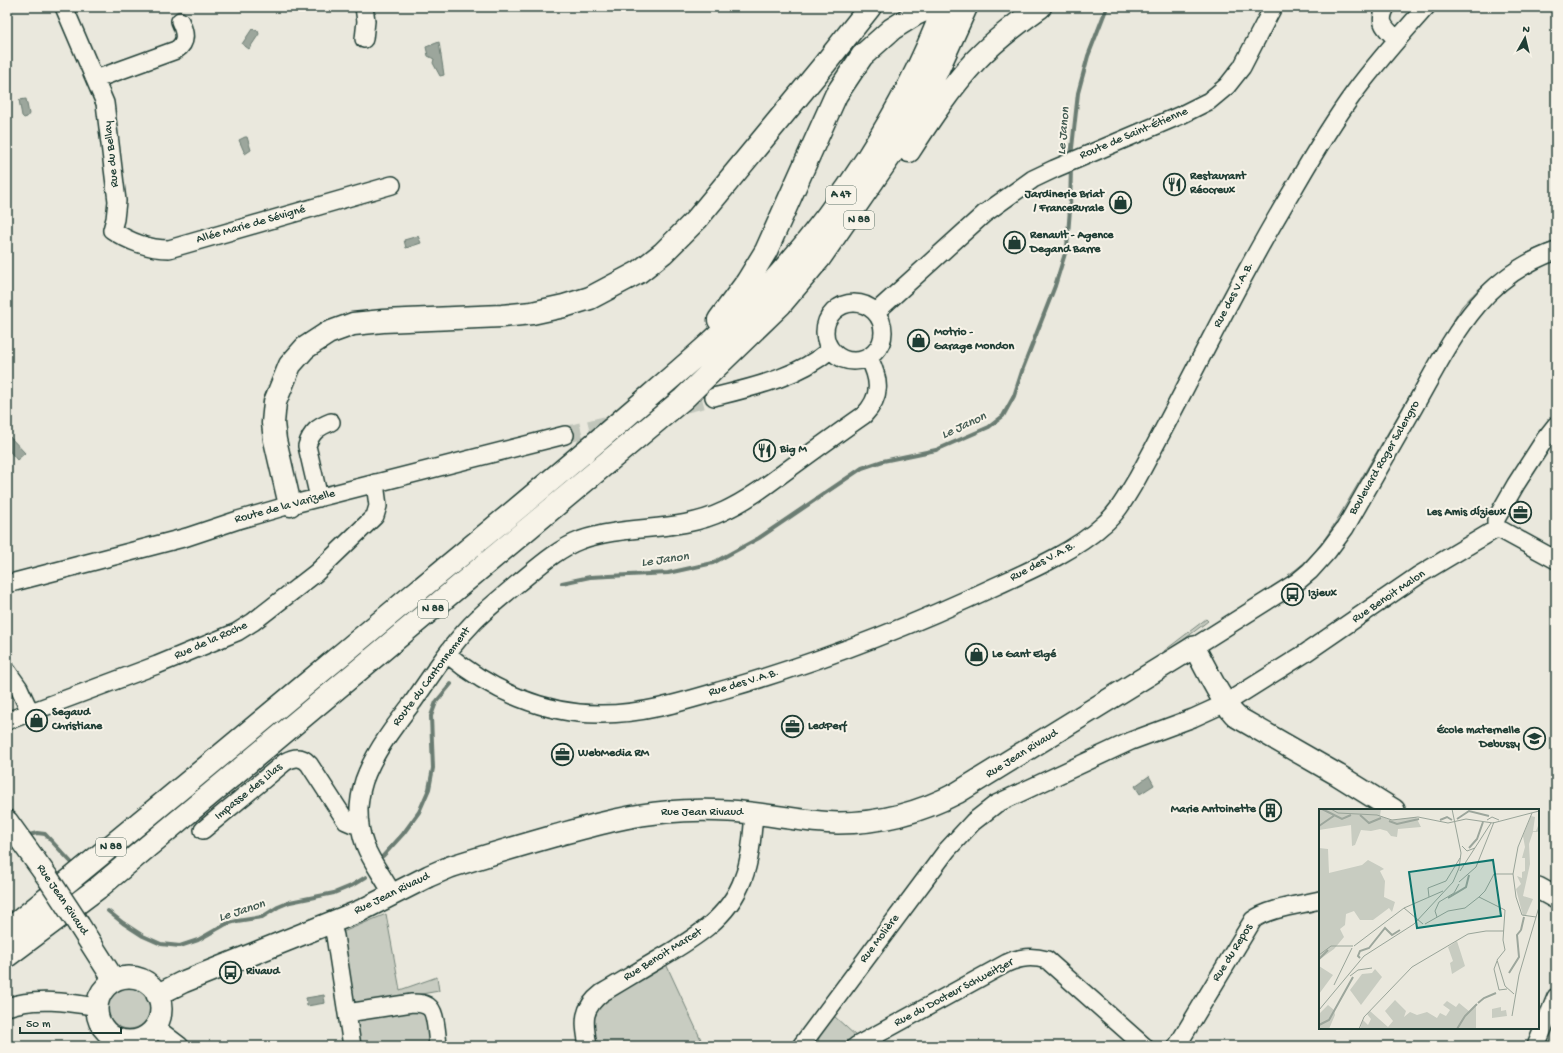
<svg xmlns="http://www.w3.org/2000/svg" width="1563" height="1053" font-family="'Gochi Hand',sans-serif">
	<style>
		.green { fill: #c8ccc1; stroke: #74847a }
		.water { fill: #9ca69c; stroke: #6a7c72 }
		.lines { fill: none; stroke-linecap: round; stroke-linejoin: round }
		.stream { stroke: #6a7c72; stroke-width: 4 }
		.minor-tunnel { stroke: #c1c6bb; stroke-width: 17; stroke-dasharray: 17 8; stroke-linecap: butt }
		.minor-casing { stroke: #1f3d34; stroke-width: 20 }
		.major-casing { stroke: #1f3d34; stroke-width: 24 }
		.highway-casing { stroke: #1f3d34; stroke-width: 25 }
		.minor { stroke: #f7f3e8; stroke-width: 17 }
		.major { stroke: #f7f3e8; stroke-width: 21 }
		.highway { stroke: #f7f3e8; stroke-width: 22 }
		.major-bridge-casing { stroke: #1f3d34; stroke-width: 24; stroke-linecap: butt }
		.major-bridge { stroke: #f7f3e8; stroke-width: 21 }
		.labels { text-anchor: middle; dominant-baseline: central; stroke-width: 4; stroke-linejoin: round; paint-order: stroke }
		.shield { fill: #f7f3e8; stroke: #60746a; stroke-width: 1 }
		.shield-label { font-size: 11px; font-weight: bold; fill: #1f3d34 }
		.street-label { font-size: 12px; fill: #1f3d34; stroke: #f7f3e8 }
		.poi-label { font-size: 12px; font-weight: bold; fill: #1f3d34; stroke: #f7f3e8; text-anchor: start }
		.water-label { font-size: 13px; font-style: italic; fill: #445c53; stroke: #f7f3e8 }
		.inset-river { fill: none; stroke: #9ca69c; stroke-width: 2 }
		.inset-road { fill: none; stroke: #99a499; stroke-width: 1 }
		.view { fill: #0f766e; fill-opacity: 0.15; stroke: #0f766e; stroke-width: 2 }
		.inset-edge { fill: none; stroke: #1f3d34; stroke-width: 2 }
	</style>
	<rect width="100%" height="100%" fill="#eae8dd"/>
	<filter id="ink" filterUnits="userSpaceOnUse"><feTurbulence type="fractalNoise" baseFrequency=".025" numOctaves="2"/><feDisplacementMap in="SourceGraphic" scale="8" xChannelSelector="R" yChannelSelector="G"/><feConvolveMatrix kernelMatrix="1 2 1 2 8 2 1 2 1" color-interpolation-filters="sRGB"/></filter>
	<g filter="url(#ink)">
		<path class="green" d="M1556,241V244L1505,270L1343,519L1307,564L1290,577L1288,575C1310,561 1325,540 1338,518L1462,306C1490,276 1517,254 1556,241Z
			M1206,619L1208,621L1165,654L1164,651Z
			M386,914L400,990L437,977L439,991L363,1004H358L354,1001L343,932Z
			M666,964L704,1046H595L591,1024L599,1004Z
			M108 1008a21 21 0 1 1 42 0a21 21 0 1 1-42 0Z
			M418,1010L426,1013L432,1046H359L356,1025L359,1020Z
			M834,1016L857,1037L839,1046H818L819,1036Z"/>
		<path class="water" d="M252,29L258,31L259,34L249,49L242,44Z
			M439,42L444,75L440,76L433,63L434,59L428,56L426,47Z
			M26,99L29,114L27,117L24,118L22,116L19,100Z
			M245,137H247L251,150L245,154L239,140Z
			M418,236L421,243L406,248L404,240Z
			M10,437L25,453L17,460L7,448V439Z
			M1149,776L1154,785L1140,794L1135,786Z
			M324,995L325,1003L307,1006L306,998Z"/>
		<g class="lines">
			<path class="stream" d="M1071,157L1078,93L1088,56L1107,7
				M562,583L590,577L668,573L713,563L759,538L862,468L883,461L936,450L989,427L1003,416L1014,396L1023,368L1055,286L1067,247L1070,209L1071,166
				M29,835L37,833L45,834L71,862
				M7,850L10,849
				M383,856L403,834L419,812L429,789L433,768L431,716L436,702L451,684
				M108,911L123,923L143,936L161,944L180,946L198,940L226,924L237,921L262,917L278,907L290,902L334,893L351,886L366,877"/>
			<path class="minor-tunnel" d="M565,435L714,397"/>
			<defs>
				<path id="minor" d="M64,7L105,103L117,201L115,219L112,230C128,241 149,249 169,249L392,185
					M1386,7C1377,24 1386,28 1397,40
					M364,39L366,21L364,7
					M96,79L176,50C188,42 185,32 180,21
					M825 332a29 29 0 1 1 58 0a29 29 0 1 1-58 0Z
					M876,312L984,214L1033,179L1054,169L1181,115L1209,101L1227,86L1242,67L1273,7
					M714,397C754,387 798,377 830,350
					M319,498L307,446C311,432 318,427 331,422
					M1496,529V519L1516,484L1545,439L1556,425
					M7,584L187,537L238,520L290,505L565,435
					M1194,647L1297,582L1310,571L1328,551L1345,528C1368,488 1391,447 1414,407C1452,340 1479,278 1556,251
					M447,654C490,690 545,715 602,714C645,714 685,701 726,689C819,662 909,627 996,586C1031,570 1075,551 1103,525C1118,513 1127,495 1137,479C1190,382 1237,282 1294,188C1313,155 1332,123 1354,93C1376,63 1401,35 1426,7
					M7,671L19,688L30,712
					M7,721L157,665L237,632L253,622L316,573L375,516L378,506L375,483
					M203,830L285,762C294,757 302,756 309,764L346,821L353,824H360
					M393,895C375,862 358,848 359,807C360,795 362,784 367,773C378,747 396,724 413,702C431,676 449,648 471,625C485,610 502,597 517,584C537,568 557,549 581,540C627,524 679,533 724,511C746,501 766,486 786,471C812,452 838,433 864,415C882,396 880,380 869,358
					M331,923L335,936L352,1046
					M7,1007C36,997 67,1002 97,1007
					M347,1013L412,1003C418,1003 425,1003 430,1008C436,1014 437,1037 438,1046
					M155,1027L180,1046
					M588,1046C584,1022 581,1009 602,993C621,982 640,970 659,959C693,939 729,918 743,879C751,859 752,835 754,814
					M801,1046L947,850L973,822L996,804L1131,741L1193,718L1226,703L1304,654L1419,575L1496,529L1503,531L1556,560
					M856,1046L1007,963C1021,957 1032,956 1047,960L1144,1046
					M1177,1046L1253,920C1269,908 1300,905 1320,900
					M1536,1046L1556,997"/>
				<path id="major" d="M7,821L48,878
					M1538,888L1556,898
					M79,925L114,980
					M97 1009a32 32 0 1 1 64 0a32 32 0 1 1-64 0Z
					M157,995L183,982L360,911L429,876L450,867C484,856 519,846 554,836C591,826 628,815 666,812C687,810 709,810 729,811C766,813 801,822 838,823C879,823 921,812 957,793L1194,647C1205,666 1222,704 1237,717L1338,775L1394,810"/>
				<path id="highway" d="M909,151C929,120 950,88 976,60C994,41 1019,22 1040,7
					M719,320L747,282L766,251L836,95L862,56L892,29L916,14L931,7
					M290,505L275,440L273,423L275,402L290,365L305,348L328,333L353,324L383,321L502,316L532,313L564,306L590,298L639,272L663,253L697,219L824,65L870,7
					M7,931C146,819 282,704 419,590C489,532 560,474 629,414C674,375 721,336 762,293C838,213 905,110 944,7
					M7,956L98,888L683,399L781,304L819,259L895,149L937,71L966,7"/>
			</defs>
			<use href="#minor" class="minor-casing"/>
			<use href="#major" class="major-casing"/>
			<use href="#highway" class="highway-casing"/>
			<use href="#minor" class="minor"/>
			<use href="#major" class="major"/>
			<use href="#highway" class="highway"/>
			<defs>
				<path id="major-bridge" d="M48,878L79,925"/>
			</defs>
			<use href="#major-bridge" class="major-bridge-casing"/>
			<use href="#major-bridge" class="major-bridge"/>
		</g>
	</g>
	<defs>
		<symbol id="restaurant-ring" viewBox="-11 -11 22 22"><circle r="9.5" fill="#f7f3e8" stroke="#1f3d34" stroke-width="1.5"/><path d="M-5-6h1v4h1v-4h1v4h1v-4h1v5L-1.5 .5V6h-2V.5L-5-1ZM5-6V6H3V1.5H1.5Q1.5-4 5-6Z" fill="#1f3d34"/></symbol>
		<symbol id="shop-ring" viewBox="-11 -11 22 22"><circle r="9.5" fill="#f7f3e8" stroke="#1f3d34" stroke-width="1.5"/><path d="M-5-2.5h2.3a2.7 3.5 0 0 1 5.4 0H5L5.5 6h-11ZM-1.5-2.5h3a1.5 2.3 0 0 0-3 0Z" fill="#1f3d34"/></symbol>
		<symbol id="office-ring" viewBox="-11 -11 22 22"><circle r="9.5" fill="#f7f3e8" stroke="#1f3d34" stroke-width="1.5"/><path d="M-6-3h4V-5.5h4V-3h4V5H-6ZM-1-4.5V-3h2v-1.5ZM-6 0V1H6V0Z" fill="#1f3d34"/></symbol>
		<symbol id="bus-ring" viewBox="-11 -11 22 22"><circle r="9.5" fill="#f7f3e8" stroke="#1f3d34" stroke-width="1.5"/><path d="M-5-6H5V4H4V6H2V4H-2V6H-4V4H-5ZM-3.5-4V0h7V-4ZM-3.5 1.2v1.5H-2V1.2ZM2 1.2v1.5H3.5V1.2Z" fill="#1f3d34"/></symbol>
		<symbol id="school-ring" viewBox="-11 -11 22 22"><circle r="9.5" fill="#f7f3e8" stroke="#1f3d34" stroke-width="1.5"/><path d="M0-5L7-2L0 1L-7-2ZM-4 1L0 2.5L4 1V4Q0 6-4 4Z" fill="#1f3d34"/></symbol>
		<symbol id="building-ring" viewBox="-11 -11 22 22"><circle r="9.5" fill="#f7f3e8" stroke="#1f3d34" stroke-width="1.5"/><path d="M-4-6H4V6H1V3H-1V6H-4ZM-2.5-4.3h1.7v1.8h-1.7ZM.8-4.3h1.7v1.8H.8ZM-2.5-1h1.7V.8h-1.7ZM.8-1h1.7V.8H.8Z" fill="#1f3d34"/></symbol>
	</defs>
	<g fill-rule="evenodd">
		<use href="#restaurant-ring" x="1162" y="172" width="25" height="25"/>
		<use href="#shop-ring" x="1108" y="190" width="25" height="25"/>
		<use href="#shop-ring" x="1002" y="230" width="25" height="25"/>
		<use href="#shop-ring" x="906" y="328" width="25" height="25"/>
		<use href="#restaurant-ring" x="752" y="438" width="25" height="25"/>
		<use href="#office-ring" x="1508" y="500" width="25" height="25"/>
		<use href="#bus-ring" x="1280" y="582" width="25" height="25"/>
		<use href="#shop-ring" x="964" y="642" width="25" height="25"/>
		<use href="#shop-ring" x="24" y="708" width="25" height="25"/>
		<use href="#office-ring" x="780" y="714" width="25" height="25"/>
		<use href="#school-ring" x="1522" y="726" width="25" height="25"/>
		<use href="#office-ring" x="550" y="742" width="25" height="25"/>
		<use href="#building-ring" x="1258" y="798" width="25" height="25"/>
		<use href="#bus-ring" x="218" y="960" width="25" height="25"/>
	</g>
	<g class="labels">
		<g class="shield">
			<rect x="826" y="186" width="30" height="18" rx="3"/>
			<rect x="844" y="211" width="30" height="18" rx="3"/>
			<rect x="418" y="600" width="30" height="18" rx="3"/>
			<rect x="96" y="838" width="30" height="18" rx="3"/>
		</g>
		<g class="shield-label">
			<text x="841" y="195">A 47</text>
			<text x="859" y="220">N 88</text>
			<text x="433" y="609">N 88</text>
			<text x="111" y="847">N 88</text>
		</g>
		<g class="street-label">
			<text transform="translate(1134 134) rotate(-23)">Route de Saint-Étienne</text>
			<text transform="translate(112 154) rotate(-96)">Rue du Bellay</text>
			<text transform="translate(251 225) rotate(-16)">Allée Marie de Sévigné</text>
			<text transform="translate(1234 295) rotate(-62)">Rue des V.A.B.</text>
			<text transform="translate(1385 458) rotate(-60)">Boulevard Roger Salengro</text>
			<text transform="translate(285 507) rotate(-15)">Route de la Varizelle</text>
			<text transform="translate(1043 562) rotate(-28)">Rue des V.A.B.</text>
			<text transform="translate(1389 597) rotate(-34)">Rue Benoit Malon</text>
			<text transform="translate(211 641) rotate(-24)">Rue de la Roche</text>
			<text transform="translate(432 677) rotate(-53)">Route du Cantonnement</text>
			<text transform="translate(744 683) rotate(-17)">Rue des V.A.B.</text>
			<text transform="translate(1022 754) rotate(-32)">Rue Jean Rivaud</text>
			<text transform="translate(249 792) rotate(-39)">Impasse des Lilas</text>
			<text x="702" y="813">Rue Jean Rivaud</text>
			<text transform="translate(392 894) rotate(-26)">Rue Jean Rivaud</text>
			<text transform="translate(62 900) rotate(56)">Rue Jean Rivaud</text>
			<text transform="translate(880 939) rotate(-53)">Rue Molière</text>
			<text transform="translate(1233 953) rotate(-58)">Rue du Repos</text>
			<text transform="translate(663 955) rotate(-32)">Rue Benoit Marcet</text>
			<text transform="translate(954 993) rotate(-28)">Rue du Docteur Schweitzer</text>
		</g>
		<g class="poi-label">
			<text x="1190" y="177">Restaurant<tspan x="1190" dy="14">Réocreux</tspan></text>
			<text x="1104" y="195" text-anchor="end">Jardinerie Briat<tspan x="1104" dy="14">/ FranceRurale</tspan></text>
			<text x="1030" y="236">Renault - Agence<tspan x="1030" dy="14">Degand Barre</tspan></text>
			<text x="934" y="333">Motrio -<tspan x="934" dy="14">Garage Mondon</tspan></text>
			<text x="780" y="450">Big M</text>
			<text x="1506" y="513" text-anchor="end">Les Amis dÍzieux</text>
			<text x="1308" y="594">Izieux</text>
			<text x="992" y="655">Le Gant Elgé</text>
			<text x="52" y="713">Segaud<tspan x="52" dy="14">Christiane</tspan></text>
			<text x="808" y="727">LedPerf</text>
			<text x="1520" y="731" text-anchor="end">École maternelle<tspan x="1520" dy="14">Debussy</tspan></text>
			<text x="578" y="754">WebMedia RM</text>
			<text x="1256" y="810" text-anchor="end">Marie Antoinette</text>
			<text x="246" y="972">Rivaud</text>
		</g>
		<g class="water-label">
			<text transform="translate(1064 131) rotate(-85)">Le Janon</text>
			<text transform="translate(964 426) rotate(-25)">Le Janon</text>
			<text transform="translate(665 560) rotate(-8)">Le Janon</text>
			<text transform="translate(242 911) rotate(-18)">Le Janon</text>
		</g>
	</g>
	<g transform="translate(1319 809)">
		<rect width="220" height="220" fill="#eae8dd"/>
		<path d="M0,0H62L61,7L73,11L97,8L102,18L79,20L78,28L72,27L68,22L61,20L52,22L42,21L36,36L33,37L32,16L0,21ZM212,7L216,8L214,22H217L219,17L220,22L218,23H214L210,35L211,55L204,87L214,90L207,106L204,107L197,80L202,75L198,67L203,69V63L206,62V49H203L206,38L204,27ZM0,39L9,40L10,64L43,56L49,51L62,58L65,60L61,62L66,72L65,88L76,93L73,103L70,99L54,111H41L35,102L27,105L26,116L21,120L25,128L15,140L0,151ZM138,132L146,157L133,165L131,154L134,152L129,138ZM0,157L14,166L0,185ZM56,160L63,168L42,196L31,181L43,165L53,164ZM76,191L87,202L85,208L91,203L98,206L108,203L118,209L121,204L127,207L131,201L124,196L128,192L137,198L140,194L151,203L157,197V220H41L44,211L49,216L52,210L48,205L51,202L69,218L74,212L66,202ZM9,196L15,201L16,206L10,220H0V205ZM182,198V202L187,201L188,207L173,209V200Z" fill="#c8ccc1"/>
		<path class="inset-river" d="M3,0L23,10L32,6M41,6L50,14L62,9M138,10L150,2L170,7M121,11L128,8L133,11M70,12L78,15L100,10M0,17L16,6M150,39L158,30L164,13M129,89L147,78L150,66M202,121L205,108M41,149L39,147L41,142L50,139L66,119L73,126L81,121M0,150L9,141M190,164L200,148L198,126L202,121M159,194L165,189L177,184M0,216L10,211L34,168M138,220L146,207L158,195"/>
		<path class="inset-road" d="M12,0L19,4L58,6L73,11L99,8L129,14L147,10L174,14L220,2M213,4L199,38L194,65L197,88L203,106L217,108M168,11L173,8L180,11M143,37L148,42L156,39M141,62L172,14M140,73L157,58L175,13M110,88L109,79L127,72L141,49M160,88L166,82L175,65H194M85,99L124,82M118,108L116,102L120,93L135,84L140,75M106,115L129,102L146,99L160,88L186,101L184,131L186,141L178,151L186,177L195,185M35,137L85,99L104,115M0,146L12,137H34M178,152L175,160L180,181L188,180M31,167L39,161L53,159M15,176L33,139M0,201L45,147L95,115L134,73L140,59L142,44L133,0M193,207L200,166L220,98M40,220L45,208L93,158L149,125L167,122H185"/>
		<path class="view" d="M174,51L182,107L98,119L90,63Z"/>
		<rect width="220" height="220" class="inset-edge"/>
	</g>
	<rect width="1563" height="1053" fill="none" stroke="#f7f3e8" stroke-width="24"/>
	<rect x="12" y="12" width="1539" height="1029" fill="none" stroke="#1f3d34" stroke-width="1.5" filter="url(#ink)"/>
	<g transform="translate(1525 38) rotate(8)" stroke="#f7f3e8" stroke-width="3" paint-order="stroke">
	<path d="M0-3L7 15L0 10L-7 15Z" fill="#1f3d34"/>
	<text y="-6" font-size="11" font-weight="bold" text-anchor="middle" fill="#1f3d34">N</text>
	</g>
	<path d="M20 1027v6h101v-6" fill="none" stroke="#1f3d34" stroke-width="2"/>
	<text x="26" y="1027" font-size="12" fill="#1f3d34" stroke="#f7f3e8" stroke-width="3" paint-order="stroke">50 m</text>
</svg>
